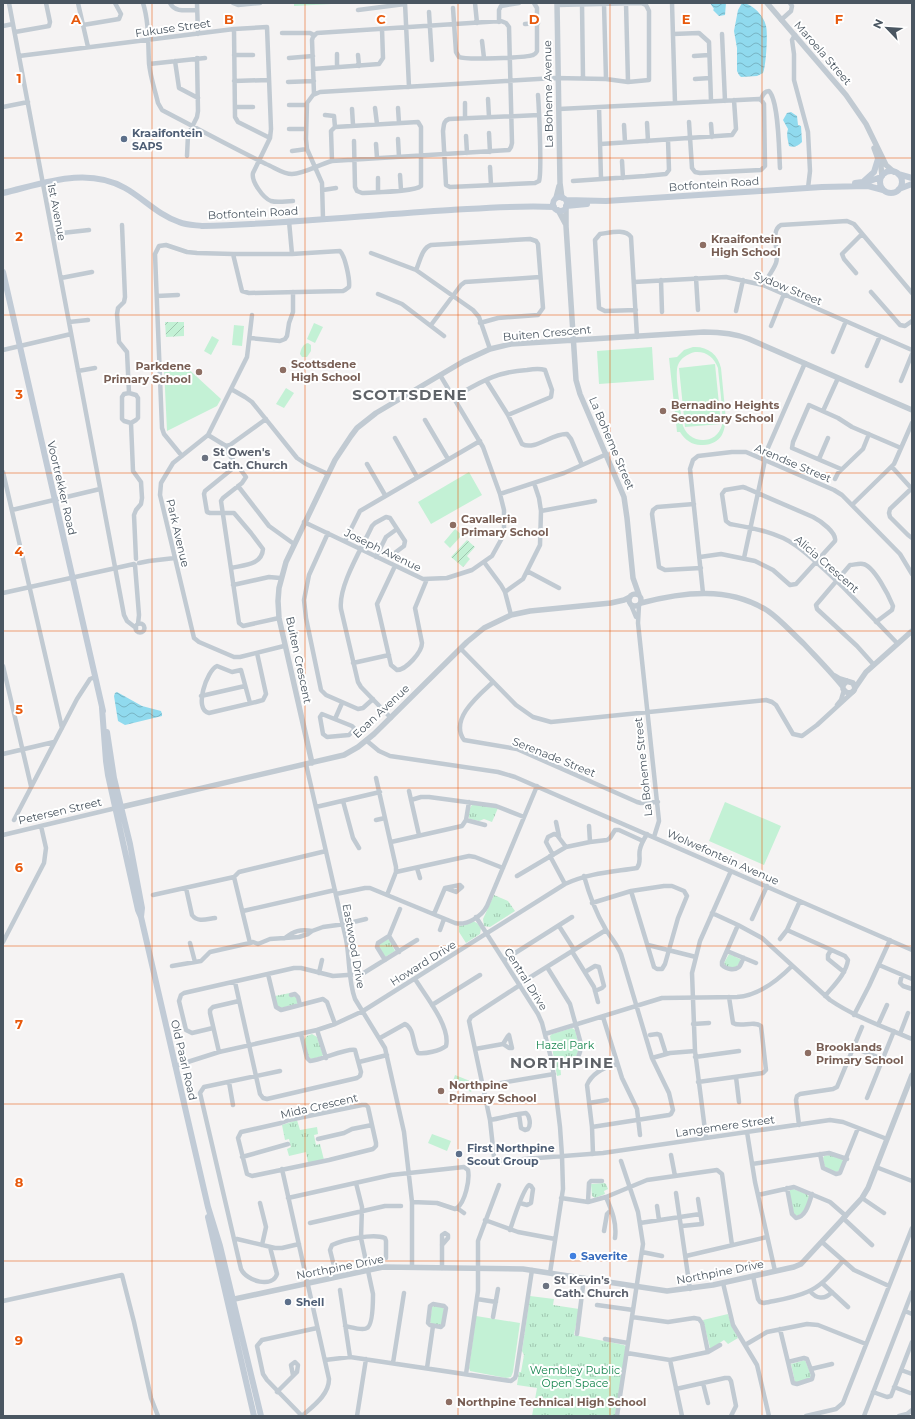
<svg xmlns="http://www.w3.org/2000/svg" width="915" height="1419" font-family="Montserrat,sans-serif">
	<style>
		.grass { fill: #c3f1d5; fill-rule: evenodd }
		.park { fill: url(#park-tufts) }
		.garden { fill: url(#garden-furrows) }
		.water { fill: url(#water-waves) }
		.lines { fill: none; stroke-linecap: round; stroke-linejoin: round }
		.minor { stroke: #c1cad2; stroke-width: 4.5 }
		.tertiary { stroke: #c1cad2; stroke-width: 5.5 }
		.secondary { stroke: #c1cbd6; stroke-width: 6 }
		.grid { fill: none; stroke: #e8590c; stroke-width: 1; stroke-opacity: 0.55 }
		.service-dot { fill: #5c6f8a; stroke: #fff; stroke-width: 1.5 }
		.education-dot { fill: #8d6e63; stroke: #fff; stroke-width: 1.5 }
		.worship-dot { fill: #6b7280; stroke: #fff; stroke-width: 1.5 }
		.shop-dot { fill: #3f7fe0; stroke: #fff; stroke-width: 1.5 }
		.labels { text-anchor: middle; dominant-baseline: central; stroke-width: 4; stroke-linejoin: round; paint-order: stroke }
		.street-label { font-size: 11px; fill: #4a5661; stroke: #fff }
		.service-label { font-size: 11px; font-weight: bold; fill: #4e5e75; stroke: #fff; text-anchor: start }
		.education-label { font-size: 11px; font-weight: bold; fill: #785e54; stroke: #fff; text-anchor: start }
		.worship-label { font-size: 11px; font-weight: bold; fill: #5b616d; stroke: #fff; text-anchor: start }
		.park-label { font-size: 11px; fill: #17864f; stroke: #fff }
		.shop-label { font-size: 11px; font-weight: bold; fill: #366cbe; stroke: #fff; text-anchor: start }
		.district-label { font-size: 15px; font-weight: bold; letter-spacing: 1px; fill: #5f6368; stroke: #fff }
		.grid-label { font-size: 13px; text-anchor: middle; font-weight: bold; fill: #e8590c; stroke: #fff; stroke-width: 4; stroke-linejoin: round; paint-order: stroke }
	</style>
	<defs>
		<pattern id="park-tufts" width="24" height="20" patternUnits="userSpaceOnUse"><rect width="24" height="20" fill="#c3f1d5"/><path d="M3 7l-1-3M5 7V3M7 7l1-3M15 17l-1-3M17 17v-4M19 17l1-3" fill="none" stroke="#a0c6b0"/></pattern>
		<pattern id="garden-furrows" width="10" height="10" patternUnits="userSpaceOnUse"><rect width="10" height="10" fill="#c3f1d5"/><path d="M-1 1l2-2M0 10L10 0M9 11l2-2" fill="none" stroke="#a0c6b0"/></pattern>
		<pattern id="water-waves" width="16" height="10" patternUnits="userSpaceOnUse"><rect width="16" height="10" fill="#90daee"/><path d="M0 5q4-4 8 0t8 0" fill="none" stroke="#78b4c4"/></pattern>
	</defs>
	<rect width="100%" height="100%" fill="#f5f3f3"/>
	<path class="grass" d="M294,3H350L294,6Z
		M314,323L323,327L315,343L307,339Z
		M234,325L244,326L242,346L232,345Z
		M212,336L219,340L211,355L204,351Z
		M308,343L311,345V351L307,357H302L300,354C301,349 303,344 308,343Z
		M652,347L654,380L599,384L597,351Z
		M693,347C707,346 718,354 721,368C722,378 723,388 724,399C726,417 730,444 703,445C693,446 685,440 680,432H677L669,358L677,357L684,350ZM695,352C706,351 714,357 718,368C719,381 724,415 722,425C716,447 686,444 682,422C681,410 674,375 678,365C681,358 687,354 695,352Z
		M715,364L721,424L685,427L679,368Z
		M184,365L221,399L217,406L167,431L164,368Z
		M286,388L294,393L284,408L276,404Z
		M469,472L482,495L431,524L418,502Z
		M455,529L462,535L450,548L444,542Z
		M725,802L781,826L764,865L709,841Z
		M455,1075L475,1083L471,1092L452,1084Z
		M432,1134L451,1141L447,1151L428,1143Z
		M476,1316L520,1323L513,1372L511,1377L506,1378L470,1371L469,1368Z"/>
	<path class="park" d="M473,804L498,808L492,822L484,819L479,821L470,819C467,816 469,807 473,804Z
		M494,895L508,901L515,911L490,927L484,926L483,919Z
		M473,921L477,923L481,928L480,934L466,943L459,932V926L465,925Z
		M388,939L390,941L395,951L385,957L379,948V944Z
		M729,954L740,959L741,961L736,967H726L724,963Z
		M290,993L291,996L296,997L298,1003L297,1004L281,1008L277,1007L275,996Z
		M572,1028L575,1030C579,1046 583,1053 568,1064L560,1063L561,1075L557,1076L550,1036L552,1034Z
		M312,1034L317,1037L323,1055L322,1056L312,1059L309,1058L304,1040L307,1036Z
		M297,1120L300,1130L317,1127L318,1134L314,1135L316,1145L320,1144L324,1160L308,1163L306,1152L289,1156L287,1149L291,1147L289,1139L285,1140L282,1125Z
		M830,1155L842,1159L843,1161L841,1170L836,1172L825,1168L823,1158L824,1156Z
		M604,1183L606,1184L608,1189L604,1191L605,1194L595,1198L592,1196L591,1184Z
		M793,1189L807,1194L809,1197C808,1204 804,1213 797,1216L794,1214L789,1192L790,1190Z
		M530,1296L554,1299L553,1305L579,1309L574,1335L624,1345L626,1347L615,1416H532L537,1388L517,1385L519,1372H521L524,1355L522,1351Z
		M434,1306L442,1307L444,1309L442,1323L440,1325L432,1324L430,1322L432,1307Z
		M728,1314L732,1327L738,1338L728,1344L724,1340L712,1348H710L703,1320Z
		M805,1360L811,1375L810,1378L798,1382H795L791,1364Z"/>
	<path class="garden" d="M165,322H184V336L166,337Z
		M467,540L475,547L467,556L470,559L463,567L451,557Z"/>
	<path class="water" d="M710,3H726L725,15L719,16L713,10L714,9Z
		M742,3C752,3 764,16 766,26C768,33 766,67 763,73L757,76L741,77L739,75L737,71V48L734,31L738,10Z
		M791,112L797,116L798,125L801,126L802,142C798,146 794,148 789,146C788,140 786,135 788,129L783,120L787,113Z
		M117,692L142,706L161,711L162,714V716L125,725L118,721L114,696L115,693Z"/>
	<g class="lines">
		<path class="minor" d="M9,3L124,615L127,621L136,628
			M78,3L88,47
			M143,3C149,22 148,43 149,63C150,76 155,90 158,103L162,110C196,128 231,147 266,164C274,167 283,174 292,174C304,174 320,164 332,161L509,150L511,147L512,143L509,27L506,23L501,21L317,33L313,37L312,40L314,94
			M170,3C175,13 187,10 197,10
			M197,3L198,34
			M233,3L238,5L260,3
			M405,3L409,87
			M475,3L477,23
			M626,3L628,82
			M672,3L675,103
			M582,4L583,78
			M604,4L606,79
			M453,8L456,52L459,57C465,60 525,58 533,55C536,54 536,53 537,51V8L534,3
			M358,10L405,4
			M429,12L432,60
			M781,20L791,11L792,6L790,3
			M499,22V10L501,6L519,3
			M525,24L538,23
			M83,25L119,19L121,14L115,3
			M3,26L13,24
			M234,29L235,117L238,122L270,138
			M15,32L49,26L50,22L46,3
			M282,33H310L314,35
			M673,34L699,33L709,42L711,101
			M722,34L725,101
			M795,35L792,40L794,54V80L808,132L810,171L808,188
			M482,41L484,58
			M337,54V67
			M234,55H253
			M358,55L359,66
			M19,56L234,29L267,27L271,129L270,138L253,173C251,181 263,198 271,201C278,203 286,201 293,201
			M694,56L709,55
			M289,58L313,56
			M175,61L179,88L198,98
			M149,64L205,58
			M313,69L379,64L383,58L382,29
			M695,79L710,78
			M234,81L269,80
			M288,82L314,81
			M538,95C539,108 542,174 539,181L535,183L450,187L446,185L443,131C444,126 443,121 449,119L539,115
			M488,99L489,117
			M761,99C763,95 764,91 769,91C779,101 779,153 780,168
			M465,103V118
			M289,105H306
			M3,107L28,102
			M235,107H253
			M599,107L601,179
			M375,108L377,124
			M398,108L399,123
			M352,109L353,125
			M559,109L759,99L762,101L764,104L765,166L761,170L700,173L695,172L692,168L689,122
			M325,115L334,116L335,127
			M647,123L648,141
			M711,124L712,137
			M624,125L625,142
			M289,129H306
			M489,133L490,152
			M466,136L467,153
			M398,139L399,157
			M376,144L377,158
			M601,144L732,135L736,129L734,100
			M292,151L307,149
			M187,156L188,135L197,117L198,111L197,58
			M332,161L331,131L335,127L418,122L421,127V186C414,192 374,192 362,193L357,191L355,187L354,141
			M622,161L623,178
			M490,167L491,185
			M400,175L401,190
			M378,178V192
			M573,181L645,176L666,174L669,170L668,140
			M323,190L336,188
			M323,219L322,183L307,149L306,139L307,103L313,95L320,92L555,78L606,79L628,82L649,80V11L646,5L641,3L557,5
			M289,221L292,254
			M122,225L125,297L124,302L118,308L117,314L119,342L127,352L129,393L124,394L122,397V419L124,421L131,423L133,471L141,482L142,498L141,504L136,510L134,515L136,559
			M53,234L89,230
			M371,253L416,270L473,310L479,317L490,349
			M416,270C420,261 422,248 431,245L530,239L536,241L538,244L543,308L538,315L498,318L480,323
			M856,273L844,259L842,254L862,234
			M61,278L92,272
			M696,278L698,310
			M661,280L662,312
			M634,282L726,277L763,285L912,350
			M763,285C767,278 773,271 776,263C780,253 769,231 781,225L847,221L854,224L912,293
			M871,292L900,325L905,326L912,321
			M378,294L402,304L444,336
			M157,296L178,295
			M636,310L605,311L599,308L595,240L600,234C609,233 625,228 631,237L637,337
			M736,311L743,280
			M252,315L247,357L208,435L173,463L161,483L160,495L194,638L199,642L234,657H240L284,646
			M69,322L88,320
			M431,325L461,285L465,282L540,277
			M771,326L784,294
			M250,338L280,341L285,339L287,336L289,323L293,312V292
			M3,350L71,334
			M833,352L846,321
			M867,366L880,336
			M78,371L95,368
			M486,380L508,415L522,444C535,451 552,433 567,434L571,439L582,465
			M901,381L912,354
			M231,389L245,397L252,402L297,458L306,464L328,474
			M129,393L136,395L138,398V418L136,420L131,423
			M454,397C481,382 495,372 527,370C533,369 539,368 545,370L552,390L551,397L508,415
			M823,411L838,378
			M425,420L448,459
			M208,435L226,446L230,445L266,419
			M395,438L417,477
			M226,446L228,453L246,477L242,483L223,498L221,501L239,623L243,626L279,618
			M182,456L164,434L162,428L155,254L159,246L166,245L187,252L197,253L233,254H292L340,251C345,256 350,279 349,287L345,290L343,291L249,293L242,291L241,287L233,254
			M763,459L805,363
			M819,459L828,438
			M367,464L385,495
			M892,467L912,489
			M841,469L792,448L793,442L809,405L838,418L852,427L901,448
			M3,472L62,728
			M835,479L838,473L863,449L869,434
			M238,486L269,526L294,544
			M912,488L890,509L889,513L890,517L908,535L912,538
			M500,494L564,473L607,454
			M694,504L657,507L653,510L652,514L659,567L665,570L701,568
			M852,505L894,464L912,423
			M12,510L100,489
			M541,511L595,501
			M304,522L423,579L447,578L472,570L492,556L502,538L504,531V510L500,494L483,447L440,375
			M328,533L309,575L304,600L306,618L321,690L326,695L358,709L363,708L373,699
			M345,541L360,511L480,441
			M376,557L386,537L397,529
			M700,557L721,554L755,561L773,570L790,585L796,584L835,541C837,533 821,521 813,517L746,488L743,487L725,490L722,494L726,521L730,524C752,528 777,532 795,545C811,556 828,573 842,586L897,643
			M744,558L765,460
			M484,562L501,585L505,592L511,615
			M139,563L149,561L175,558
			M135,565L139,615L138,624
			M395,566L377,604L391,665L397,670C406,670 422,652 422,643L415,608L427,579
			M231,568C244,565 262,565 263,549L251,533L234,513H210L207,512L204,494L205,491L237,465
			M527,571L559,588
			M233,585L269,577L280,578
			M505,592L523,579L540,545L541,511L539,498L534,483
			M3,593L134,564
			M703,593L690,469L693,460L698,456L732,452H746L834,490L842,495L900,554L912,574
			M631,605L636,617
			M639,605L638,623L659,821L654,837
			M135.5 628a4.5 4.5 0 1 1 9 0a4.5 4.5 0 1 1-9 0Z
			M461,649L516,705L533,717L551,722L766,700L772,702L776,705L793,734L802,736L817,725L853,692
			M353,663L389,655
			M874,665L857,646L817,609L816,605L850,565C854,565 859,563 863,564C874,566 889,596 893,606L892,610L876,622
			M3,666L31,786
			M493,682C479,695 449,719 464,740L517,749L637,802L641,803L658,802
			M201,696L245,686
			M250,703L241,670L232,672L217,666C207,670 193,710 209,713L256,702L263,700L266,694L257,653
			M837,705L841,700L844,690
			M322,714L352,726L354,728V730L349,735L327,737L323,734L320,717Z
			M391,718L361,687L358,682L341,609C338,586 362,548 372,526L375,523L386,517L390,518L405,541L404,546L396,552
			M335,719L342,703
			M367,741L379,751L390,756L498,772L515,777L912,950
			M3,754L54,742
			M306,764L346,939C350,959 348,980 355,999L385,1048L404,1132L412,1202V1267
			M376,778L396,867V872L387,895
			M409,791L419,835
			M411,800L421,797H429L496,806L524,817
			M343,801L353,838L359,848
			M316,807L380,792
			M14,820L77,699L90,679L95,677
			M376,820L385,818
			M466,820L485,825
			M556,822L559,836
			M589,826L590,842
			M3,835L116,808
			M391,842L462,826L466,820L469,802
			M553,855L546,842L548,837L554,834L557,835L566,847
			M550,856L565,884
			M417,868L420,878
			M396,872L469,856L475,857L503,868
			M517,876L566,847L590,842L607,840L610,838L615,830H619L643,841
			M584,876C589,894 595,911 605,928C610,937 617,944 621,954L652,1058L669,1093L673,1110L671,1114L669,1115L592,1127
			M234,877L250,943
			M186,888L192,915C198,923 207,919 215,918
			M336,894L365,888H370L455,923C467,926 482,916 487,906L537,786
			M153,895L234,877L239,872L326,851
			M800,901L787,930L845,956L848,960C846,974 834,985 825,996
			M592,903L631,891L664,886H672L684,891L687,896L678,918L665,964L662,969H657L654,967L631,891
			M243,911L335,890
			M712,913L738,925L762,938L830,1000C855,1017 884,1027 912,1039
			M434,914L445,888L456,892L462,887L460,885L445,888
			M476,917L538,1014L542,1023L552,1062L560,1127L562,1156L563,1189L550,1273
			M752,919L767,886
			M738,925L722,962V965C726,969 734,971 739,967C741,965 742,960 744,958
			M559,926L573,948V953L594,987L598,1002
			M440,930L444,919
			M389,936L400,909
			M285,938C294,931 300,929 312,931
			M780,939L787,930
			M3,942L44,863L46,848L41,826
			M190,943L195,962
			M648,945L696,957
			M831,950L828,955V959L844,972
			M727,951L756,963
			M385,960L377,947L378,943L389,936L399,952
			M504,960L572,917
			M879,965L912,979
			M172,966L201,961L210,952L250,943L253,942L258,944L270,939L299,937L308,934L312,931L323,927L345,924L366,919
			M547,967L570,1004L581,1044L580,1052L577,1060L569,1065L562,1066
			M585,972L595,966L599,967L604,986L602,988L595,991
			M319,973L322,960
			M268,974L276,1007L281,1010L323,999L327,1002L335,1024
			M902,975L900,983L903,986L912,989
			M529,978L606,930
			M235,982L260,1094L263,1098L267,1099L357,1078L360,1076L361,1072L355,1050C347,1048 321,1060 310,1061L307,1058L301,1034
			M520,985L471,1017L469,1021L490,1120L494,1157L497,1161L603,1153L830,1120L843,1122L887,1139
			M291,995L295,994L298,997L300,1005
			M432,1005L480,975
			M854,1015L869,986L890,940
			M603,1017L622,1078L637,1109L640,1135
			M693,1024L709,1023
			M878,1025L887,1005
			M213,1028L192,1033L186,1030L179,1001L181,995L184,993L294,968H301L333,976L362,974L417,940
			M317,1030L326,1058
			M545,1034L662,998L737,997C759,996 778,980 792,966
			M900,1034L908,1013
			M650,1035L657,1034L660,1035L666,1054
			M380,1038L405,1024C415,1029 412,1044 418,1053C425,1054 440,1051 446,1046C451,1027 425,995 415,979
			M854,1048L883,1059
			M475,1049L503,1044L508,1036L509,1035L512,1048H509L503,1044
			M219,1052L210,1013V1010L213,1007L239,1001
			M695,1057L739,1051
			M652,1058L670,1053L695,1051
			M359,1062L387,1055
			M175,1066L219,1052L317,1030L335,1024L363,1011L565,884C589,873 612,872 637,868C642,862 638,856 640,849C641,844 644,839 647,834
			M736,1077L739,1102
			M229,1082L233,1105
			M698,1082L763,1073L766,1070L761,1026C753,1020 741,1028 733,1023L729,997
			M483,1086L554,1074
			M867,1098L894,1031
			M589,1103L607,1100
			M362,1105H366L368,1107L376,1143V1146L373,1149L329,1160L252,1176L247,1174L238,1138L241,1132L281,1123L289,1120Z
			M490,1120C502,1118 514,1114 526,1113C530,1116 531,1125 528,1129L525,1130L521,1128L519,1114
			M799,1125L796,1100L797,1096L800,1094L833,1089L837,1087L862,1027
			M747,1132L755,1182L775,1271
			M706,1138L695,1051L692,973L700,941L731,871
			M318,1139L344,1133L352,1129L372,1125
			M593,1154L592,1127L587,1085C592,1073 605,1067 617,1064
			M820,1154L823,1168L836,1174L840,1173L858,1128
			M671,1155L675,1176
			M242,1157L288,1144
			M752,1164L829,1153L847,1159
			M876,1167L912,1181
			M282,1169L329,1379C329,1395 313,1406 302,1416
			M787,1188L792,1214L796,1218C806,1217 809,1203 812,1194
			M676,1193L690,1289
			M758,1195L794,1187L830,1202L846,1216
			M606,1197C612,1211 617,1223 615,1238
			M288,1198L391,1175L464,1167L468,1170C470,1180 465,1202 457,1208L455,1209L437,1203L412,1202
			M561,1198L588,1202L606,1197L647,1180L717,1170L722,1174L732,1245
			M862,1198L884,1213
			M588,1202L589,1183L591,1181H602
			M260,1203L266,1227L262,1245
			M657,1206L659,1220
			M457,1208L464,1213
			M843,1218L872,1245
			M485,1220L518,1232L555,1239
			M310,1223L385,1206H401
			M640,1223L700,1214
			M682,1226L702,1224L698,1199
			M510,1230C513,1221 523,1189 529,1185L531,1186L533,1189L531,1203L527,1205L520,1203
			M604,1231L607,1214L611,1210
			M234,1239H237L275,1248H282L299,1244
			M822,1242L854,1270L889,1286
			M270,1247L277,1274C273,1288 247,1282 241,1269L200,1093L204,1087L280,1071
			M642,1252L662,1256
			M686,1256L767,1237
			M442,1268V1235L445,1233L448,1235V1238L442,1245
			M335,1270L330,1250L332,1245C343,1240 373,1233 385,1238L386,1241V1258
			M753,1276L758,1299L760,1302L764,1303C778,1300 794,1298 807,1292C822,1286 832,1273 843,1261
			M723,1283L733,1325L757,1365L769,1416
			M822,1283L848,1307
			M340,1290L350,1357
			M810,1291C816,1299 825,1300 832,1292
			M477,1299L496,1302
			M3,1301L122,1275L134,1322L151,1398L158,1416
			M433,1304L444,1306L446,1308L443,1325L441,1327L430,1325L428,1323L430,1306Z
			M597,1305L633,1310
			M905,1311L912,1314
			M493,1317L498,1289
			M632,1317L668,1322L694,1318L699,1319L702,1323L708,1352
			M345,1326C351,1327 363,1331 367,1328C373,1325 373,1301 373,1294L361,1238L362,1207L356,1183
			M780,1329L788,1362L804,1358L807,1359L813,1375L812,1379L797,1384L793,1383L788,1362
			M577,1334L584,1278
			M605,1339L628,1343
			M745,1345L767,1332L807,1324L818,1325L866,1344
			M627,1353L670,1360L708,1352L720,1345
			M325,1360L350,1357L511,1381L515,1378L516,1375L532,1270
			M670,1360L682,1416
			M393,1363L404,1293
			M427,1368L433,1326
			M811,1369L832,1364
			M901,1370L912,1374
			M466,1374L478,1291V1241L499,1185
			M703,1383L708,1403
			M894,1387L910,1393
			M676,1389L725,1378H729L731,1381L736,1406L731,1416
			M277,1392L297,1372L298,1365L295,1362L291,1365L293,1375
			M873,1392L887,1397L891,1396L912,1342
			M302,1416L267,1380L263,1374L257,1346L262,1340L317,1328
			M357,1416L366,1359
			M617,1416L643,1244L638,1212L621,1161
			M806,1416L836,1409L843,1403L912,1228
			M864,1416L912,1292
			M899,1416L907,1414L912,1410"/>
		<path class="tertiary" d="M557,3L560,183L562,198
			M767,3L846,95L866,124L886,165L894,172
			M874,148L881,167L882,176
			M556,198L559,186
			M566,207V226L576,380L580,394L624,497L627,518L633,578L639,595
			M558,210L566,225
			M629 600a6 6 0 1 1 12 0a6 6 0 1 1-12 0Z
			M641,603C683,592 729,586 768,611C781,620 792,633 804,644C817,658 831,672 843,687
			M835,676L840,679L853,683L855,688C854,692 850,694 846,692L843,689V685L847,681
			M855,688L866,672L912,631
			M312,763L279,618L278,601L279,588L286,562L335,460L351,436L357,428L376,413L464,361L490,349L511,344L704,332C720,332 734,333 749,339L912,410
			M117,808L344,755L358,747L374,734L467,642L484,628L511,615L530,611L611,603L624,600L630,597
			M230,1300L383,1267L523,1269L667,1291L713,1285L794,1267L801,1264L862,1198L868,1188L912,1075"/>
		<path class="secondary" d="M880 182a11 11 0 1 1 22 0a11 11 0 1 1-22 0Z
			M898,174L912,178
			M864,181L874,172L878,159
			M855,183L870,181L881,177
			M899,189L912,184
			M3,193C42,184 86,166 125,188C143,198 158,215 179,222C186,225 194,225 202,226C285,224 368,215 451,210C485,208 520,205 554,207
			M553 204a7 7 0 1 1 14 0a7 7 0 1 1-14 0Z
			M566,200L606,201L822,187L868,186L883,190
			M566,206L587,204
			M3,272L103,711
			M102,708L106,761L108,775L138,910L141,917L208,1207L220,1246L261,1416
			M107,732L114,778L130,844L142,908L141,917
			M208,1217L254,1416"/>
	</g>
	<path class="grid" d="M152,3V1416M305,3V1416M458,3V1416M610,3V1416M762,3V1416M3,158H912M3,315H912M3,473H912M3,631H912M3,788H912M3,946H912M3,1104H912M3,1261H912"/>
	<g class="service-dot">
		<circle cx="124" cy="139" r="4"/>
		<circle cx="459" cy="1154" r="4"/>
		<circle cx="288" cy="1302" r="4"/>
	</g>
	<g class="education-dot">
		<circle cx="703" cy="245" r="4"/>
		<circle cx="283" cy="370" r="4"/>
		<circle cx="199" cy="372" r="4"/>
		<circle cx="663" cy="411" r="4"/>
		<circle cx="453" cy="525" r="4"/>
		<circle cx="808" cy="1053" r="4"/>
		<circle cx="441" cy="1091" r="4"/>
		<circle cx="449" cy="1402" r="4"/>
	</g>
	<g class="worship-dot">
		<circle cx="205" cy="458" r="4"/>
		<circle cx="546" cy="1286" r="4"/>
	</g>
	<circle class="shop-dot" cx="573" cy="1256" r="4"/>
	<g class="labels">
		<g class="street-label">
			<text transform="translate(173 28) rotate(-8)">Fukuse Street</text>
			<text transform="translate(823 53) rotate(49)">Maroela Street</text>
			<text transform="translate(548 94) rotate(-91)">La Boheme Avenue</text>
			<text transform="translate(714 184) rotate(-4)">Botfontein Road</text>
			<text transform="translate(57 212) rotate(79)">1st Avenue</text>
			<text transform="translate(253 213) rotate(-3)">Botfontein Road</text>
			<text transform="translate(788 288) rotate(22)">Sydow Street</text>
			<text transform="translate(547 333) rotate(-5)">Buiten Crescent</text>
			<text transform="translate(612 443) rotate(67)">La Boheme Street</text>
			<text transform="translate(793 463) rotate(23)">Arendse Street</text>
			<text transform="translate(62 488) rotate(77)">Voortrekker Road</text>
			<text transform="translate(178 533) rotate(77)">Park Avenue</text>
			<text transform="translate(383 550) rotate(26)">Joseph Avenue</text>
			<text transform="translate(827 564) rotate(41)">Alicia Crescent</text>
			<text transform="translate(299 660) rotate(78)">Buiten Crescent</text>
			<text transform="translate(381 711) rotate(-43)">Eoan Avenue</text>
			<text transform="translate(554 757) rotate(22)">Serenade Street</text>
			<text transform="translate(643 767) rotate(-96)">La Boheme Street</text>
			<text transform="translate(60 811) rotate(-13)">Petersen Street</text>
			<text transform="translate(723 857) rotate(24)">Wolwefontein Avenue</text>
			<text transform="translate(354 946) rotate(80)">Eastwood Drive</text>
			<text transform="translate(423 963) rotate(-32)">Howard Drive</text>
			<text transform="translate(526 979) rotate(58)">Central Drive</text>
			<text transform="translate(184 1060) rotate(77)">Old Paarl Road</text>
			<text transform="translate(319 1106) rotate(-13)">Mida Crescent</text>
			<text transform="translate(725 1126) rotate(-8)">Langemere Street</text>
			<text transform="translate(340 1267) rotate(-11)">Northpine Drive</text>
			<text transform="translate(720 1272) rotate(-11)">Northpine Drive</text>
		</g>
		<g class="service-label">
			<text x="132" y="133">Kraaifontein<tspan x="132" dy="13">SAPS</tspan></text>
			<text x="467" y="1148">First Northpine<tspan x="467" dy="13">Scout Group</tspan></text>
			<text x="296" y="1302">Shell</text>
		</g>
		<g class="education-label">
			<text x="711" y="239">Kraaifontein<tspan x="711" dy="13">High School</tspan></text>
			<text x="291" y="364">Scottsdene<tspan x="291" dy="13">High School</tspan></text>
			<text x="191" y="366" text-anchor="end">Parkdene<tspan x="191" dy="13">Primary School</tspan></text>
			<text x="671" y="405">Bernadino Heights<tspan x="671" dy="13">Secondary School</tspan></text>
			<text x="461" y="519">Cavalleria<tspan x="461" dy="13">Primary School</tspan></text>
			<text x="816" y="1047">Brooklands<tspan x="816" dy="13">Primary School</tspan></text>
			<text x="449" y="1085">Northpine<tspan x="449" dy="13">Primary School</tspan></text>
			<text x="457" y="1402">Northpine Technical High School</text>
		</g>
		<g class="worship-label">
			<text x="213" y="452">St Owen's<tspan x="213" dy="13">Cath. Church</tspan></text>
			<text x="554" y="1280">St Kevin's<tspan x="554" dy="13">Cath. Church</tspan></text>
		</g>
		<g class="park-label">
			<text x="565" y="1045">Hazel Park</text>
			<text x="575" y="1370">Wembley Public<tspan x="575" dy="13">Open Space</tspan></text>
		</g>
		<g class="shop-label">
			<text x="581" y="1256">Saverite</text>
		</g>
		<g class="district-label">
			<text x="410" y="394">SCOTTSDENE</text>
			<text x="562" y="1062">NORTHPINE</text>
		</g>
	</g>
	<g class="grid-label">
		<text x="76" y="24">A</text>
		<text x="229" y="24">B</text>
		<text x="381" y="24">C</text>
		<text x="534" y="24">D</text>
		<text x="686" y="24">E</text>
		<text x="839" y="24">F</text>
		<text x="19" y="83">1</text>
		<text x="19" y="241">2</text>
		<text x="19" y="399">3</text>
		<text x="19" y="556">4</text>
		<text x="19" y="714">5</text>
		<text x="19" y="872">6</text>
		<text x="19" y="1029">7</text>
		<text x="19" y="1187">8</text>
		<text x="19" y="1345">9</text>
	</g>
	<rect width="915" height="1419" fill="none" stroke="#4a5661" stroke-width="8"/>
	<g transform="translate(887 28) rotate(295)" stroke="#ffffff" stroke-width="3" paint-order="stroke">
	<path d="M0-3L7 15L0 10L-7 15Z" fill="#4a5661"/>
	<text y="-6" font-size="11" font-weight="bold" text-anchor="middle" fill="#4a5661">N</text>
	</g>
</svg>
